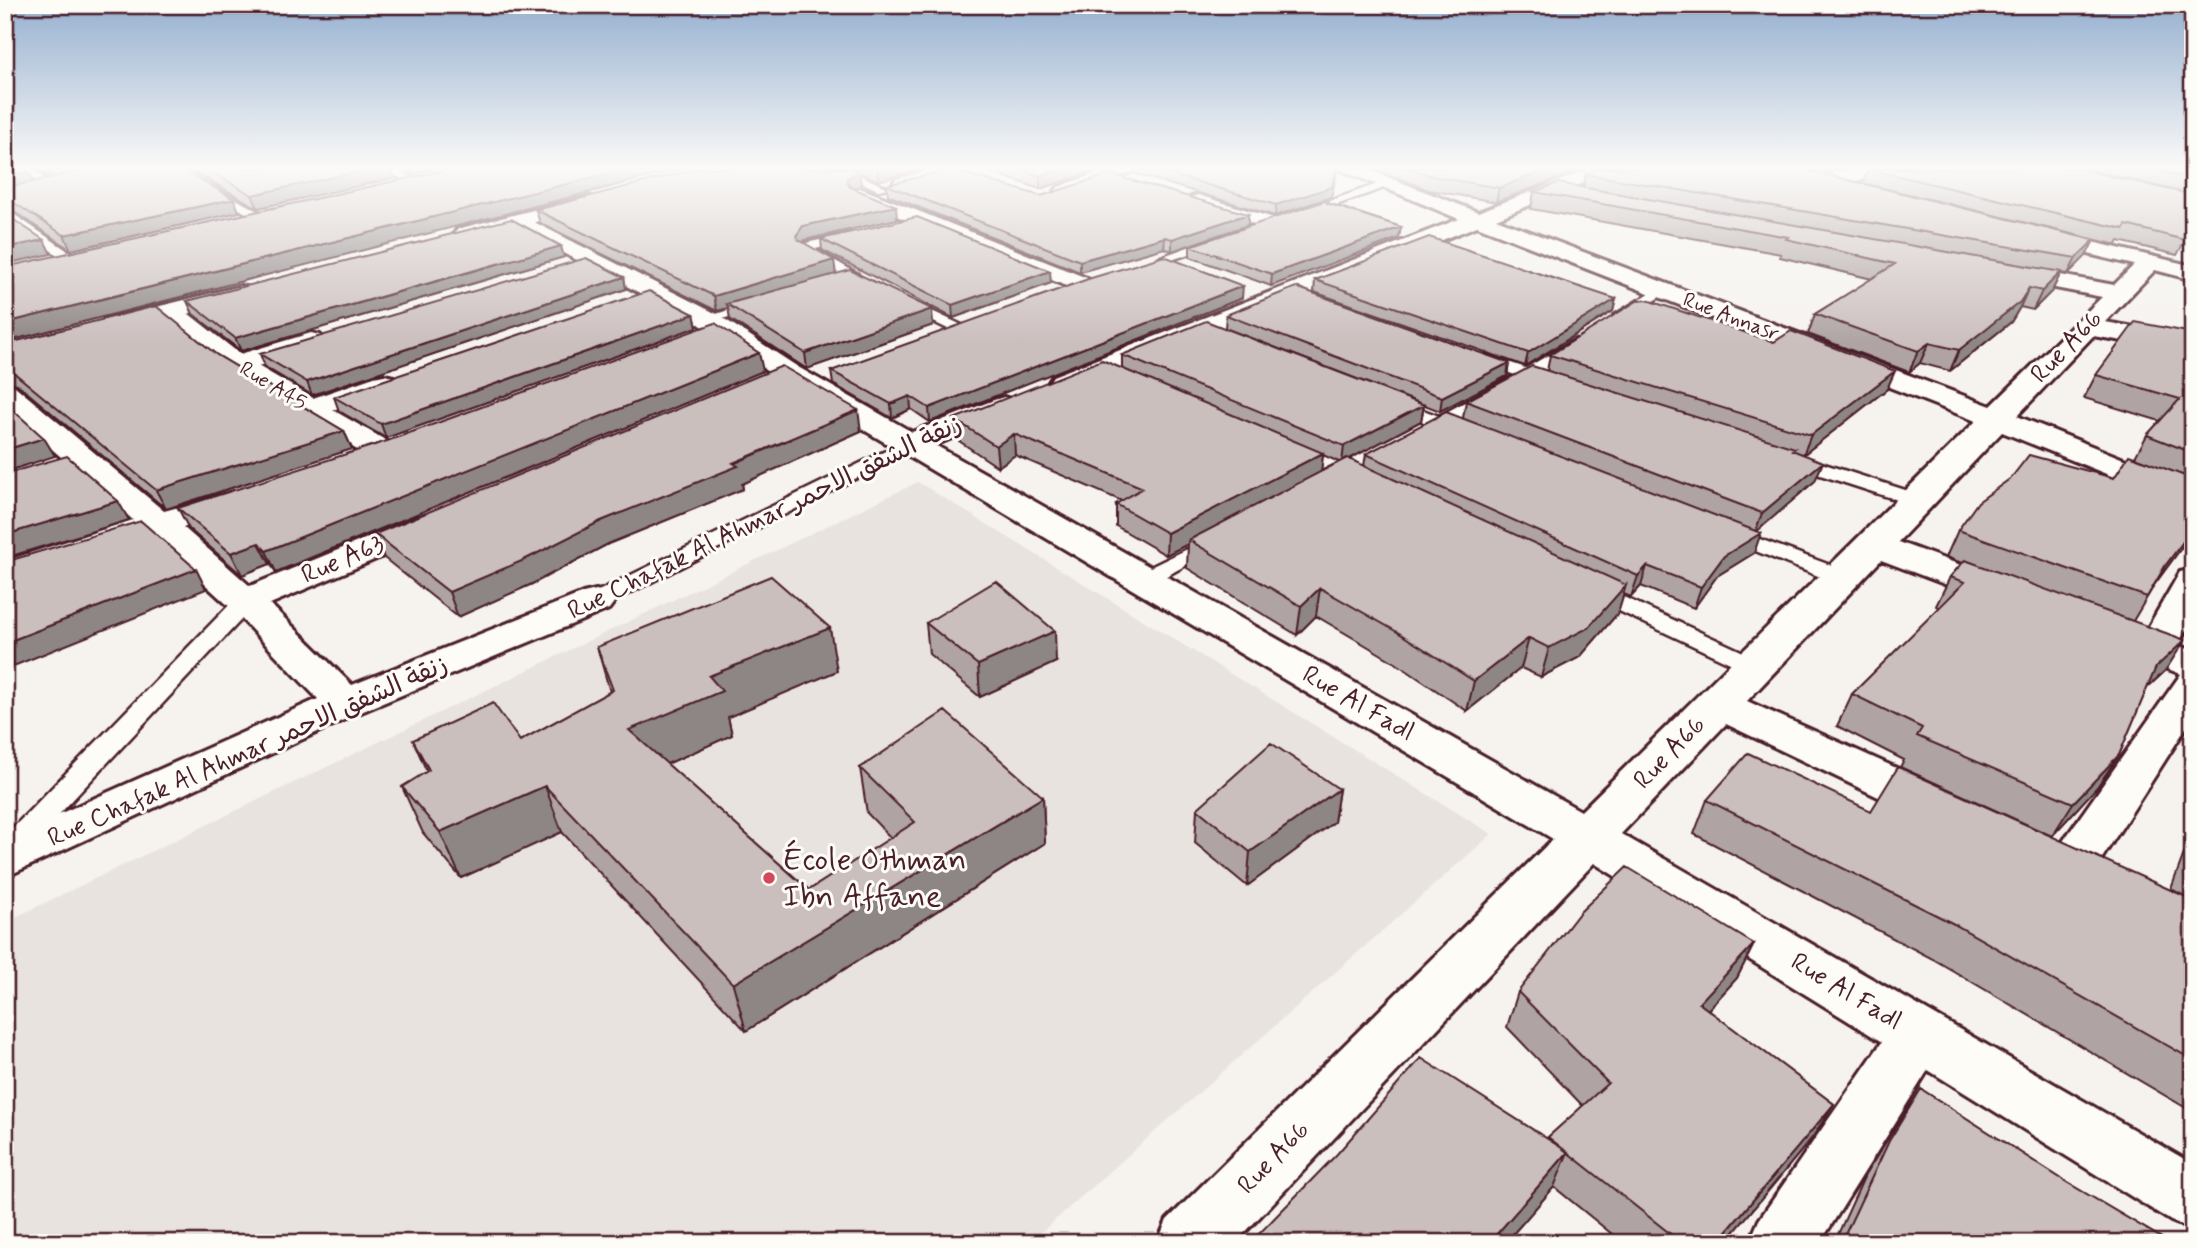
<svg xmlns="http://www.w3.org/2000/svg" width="2198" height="1248" font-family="Mynerve,'Playpen Sans Arabic',sans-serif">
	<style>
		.built { fill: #e9e3e0 }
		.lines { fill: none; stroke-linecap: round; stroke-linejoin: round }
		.service-casing { stroke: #4a1f2b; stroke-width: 5 }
		.minor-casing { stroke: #4a1f2b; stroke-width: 6 }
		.tertiary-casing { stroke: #4a1f2b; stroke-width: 6 }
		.service { fill: #fdfcf7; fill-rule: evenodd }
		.minor { fill: #fdfcf7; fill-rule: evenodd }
		.tertiary { fill: #fdfcf7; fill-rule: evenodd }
		.wall { fill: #afa4a3; stroke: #4a1f2b; stroke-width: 2; fill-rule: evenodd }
		.shaded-wall { fill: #8e8685; stroke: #4a1f2b; stroke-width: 2 }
		.building { fill: #cbbfbe; stroke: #4a1f2b; stroke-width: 2 }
		.poi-dot { fill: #d1495b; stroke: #fdfcf7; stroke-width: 2.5 }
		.labels { text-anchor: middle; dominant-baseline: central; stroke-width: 6; stroke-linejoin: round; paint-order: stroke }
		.far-street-label { font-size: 21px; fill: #4a1f2b; stroke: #fdfcf7 }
		.street-label { font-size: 26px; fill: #4a1f2b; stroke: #fdfcf7 }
		.near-poi-label { font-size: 32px; fill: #4a1f2b; stroke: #fdfcf7; text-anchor: start }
	</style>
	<rect width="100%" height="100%" fill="#f6f3ef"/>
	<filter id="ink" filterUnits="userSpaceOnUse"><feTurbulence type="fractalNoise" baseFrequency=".0143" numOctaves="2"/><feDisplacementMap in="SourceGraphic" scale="14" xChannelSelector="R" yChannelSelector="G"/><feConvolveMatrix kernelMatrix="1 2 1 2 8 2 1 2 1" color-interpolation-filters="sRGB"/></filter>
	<g filter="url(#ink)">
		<path class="built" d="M918,482L1492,834L1029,1243H5V922Z"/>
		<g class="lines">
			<defs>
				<path id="service" d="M19,168H32L56,188L46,190Z
					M168,168H182L268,217L258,220Z
					M380,168H395L423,183L413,185Z
					M828,168H844L888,188L878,190Z
					M1383,182L1387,183V187L1305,216L1295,213Z
					M5,210L9,211L80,259L68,262L5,220Z
					M852,233L857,234V240L815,249L858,274V280H848L801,250L806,243Z
					M1218,236L1224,240L1223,243L1165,262L1158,258Z
					M1661,286L1668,290L1666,293L1625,319L1620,320L1613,316Z
					M906,299L964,326L967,329L964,332H954L901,306L899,303Z
					M759,300L766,304L764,307L708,323L701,319Z
					M1576,339L1584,344L1581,347L1541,373L1553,378V384L1529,380L1454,422L1469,430L1466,434C1463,435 1431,431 1427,430L1426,423L1385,404L1394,399L1439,416L1515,375L1475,361V355H1487L1526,368Z
					M912,438L918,439L921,443L918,447L604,606H588L585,601L588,596Z
					M1790,453L1924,496L1927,500L1917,506L1910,504L1783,463L1781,459L1783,455Z
					M1730,528L1849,572L1852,577L1849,582H1833L1723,538L1720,534L1723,530Z
					M1214,536L1224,542L1221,546L1150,585H1134L1131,580L1134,575Z
					M1593,583L1763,661L1767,666L1763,671H1747L1585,595L1582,590Z
					M246,594L254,596L257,601L254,606L22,854L12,857L5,855V836L238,596Z"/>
				<path id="minor" d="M938,168H971L969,172L903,189L893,183L896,179Z
					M1112,168H1141L1072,195H1058L1055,191L1058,187Z
					M1337,168H1364L1478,212L1593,168H1620L1496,219L1991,406L2102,297L1998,277L1994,272L1998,267L2006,265L2114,285L2134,265L2030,240L2027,235L2030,230L2038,229L2193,266V280L2155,270L2105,322L2193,337V353L2093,336L2017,416L2193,487V509L2002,432L1898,542L2015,585L2021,593L2015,601L2002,604L1989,601L1881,560L1747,701L1950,792L1957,804L1950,816L1934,820L1918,816L1726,724L1621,834L2193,1164V1230L2171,1221L1928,1070L1820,1243H1749L1759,1220L1882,1042L1594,863L1235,1243H1157L1167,1220L1553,839L778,379L699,324L510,225L507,221L517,215L524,217L717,314L798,367L912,432L994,400L1004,397L1014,400L1019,406L1014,412L935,445L1581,811L1976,421L1477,226L1073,388L1063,390L1053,388L1049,382L1053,376L1459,219Z
					M1862,168H1916L1907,174L1819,186L1809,180L1819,174Z
					M860,188L1087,278L1091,283L1087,288H1071L853,198L850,194L853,190Z
					M1198,195L1277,219L1281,223L1270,229L1191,205L1188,201L1191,197Z
					M170,304L179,306L240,354L311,333L320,335L324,341L320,347L258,366L313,398L374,377L384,375L394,377L398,383L394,389L333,410L394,445L399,452L394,459L383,461L372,459L226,370L161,316L158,311L161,306Z
					M5,384L15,386L164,511L234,492L246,495L251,502L246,509L183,527L250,586L416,518L428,515L440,518L445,525L440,532L270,604L352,685L583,593L596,590L609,593L615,601L609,609L361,712L5,877V838L318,699L231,608L152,536L5,584V561L133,520L5,408Z
					M2193,569V616L2178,645L2193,651V717L2088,880L2071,885L2054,880L2046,867L2054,854L2181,674L2110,647L2104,639L2110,631L2124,627L2145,633L2180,572Z"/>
				<path id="tertiary" d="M590,196L600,202L597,206L465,240L454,234L457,229Z
					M241,286L250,288L253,293L250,298L113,333L104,330L100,325L104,320Z"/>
			</defs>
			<use href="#service" class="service-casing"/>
			<use href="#minor" class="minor-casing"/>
			<use href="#tertiary" class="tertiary-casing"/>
			<use href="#service" class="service"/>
			<use href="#minor" class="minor"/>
			<use href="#tertiary" class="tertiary"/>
		</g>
		<path class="wall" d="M5,168L34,182L49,178L37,168H180L234,199L239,212L71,250L10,209L5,208Z
			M188,168H391L394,178L258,208Z
			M401,168H437L412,174Z
			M851,168H926L878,181Z
			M980,168H1102L1040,189Z
			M1136,168H1338L1331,197L1275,216L1136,174Z
			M1373,168H1584L1496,202L1429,190Z
			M1808,168H1843L1833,170L1830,174Z
			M2082,168H2193V195Z
			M1868,169L2193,195V232H2186L2185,240L2177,255L2119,241L2117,245L1863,183Z
			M859,172L861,185L854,189L897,219L805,240L804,243L835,274L933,325L807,369L730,319L728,308L717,311L540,223L536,210Z
			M1586,174L2094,240L2086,256L2068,274L2061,273L2052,291L2033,310L2020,307L2011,322L1950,371L1920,363L1909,372L1808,334L1815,314L1872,279L1780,257L1781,254L1531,209L1534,192L1583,188Z
			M887,185L1041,196L1248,225L1172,251L1164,248L1080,272L888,195Z
			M1328,203L1401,227L1399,238L1271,286L1190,257V246Z
			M821,239L1051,283L953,318L822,250Z
			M564,257L241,351L193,314L187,301Z
			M624,277L626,289L312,395L265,367L260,354Z
			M1315,280L1616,299L1613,311L1525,366L1314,292Z
			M1242,298L930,422L911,409L892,418L833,384L831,371Z
			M694,314L697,327L386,438L339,411L334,397Z
			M1226,315L1509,363L1507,376L1440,411L1225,328Z
			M2193,333V532L2155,584L2133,621L2165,671L2147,688L2119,755L2097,787L2052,836L1900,767L1904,760L1837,726L1852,694L1939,608L1936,606L1950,577L1962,563L1946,557L1958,530L2114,478L2135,457L2147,435L2160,421L2084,398L2096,375Z
			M5,344L217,355L344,431L352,449L166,509L17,384L5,382Z
			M1122,355L1424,405L1421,421L1349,459L1364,466L1366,454L1463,418L1466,401L1547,371L1550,355L1887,389L1803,455L1815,481L1756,531L1754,553L1717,576L1694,608L1641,586L1631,597L1624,594L1618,613L1580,657L1541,677L1521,668L1467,711L1394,662L1316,616L1297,635L1187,568L1188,544L1166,555L1116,526V504L1122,501L1015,455L998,467L956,439L954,419L1122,368ZM1323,455L1339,462L1321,471Z
			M763,371L276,572L270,564L242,575L189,529L178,508Z
			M861,431L742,484L743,489L608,544L532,584L458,617L384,558L375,534Z
			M926,623L1056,662L980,697L929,654Z
			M597,647L837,671L728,717L732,735L667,764L809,890L891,838L867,813L860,768L1043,797L1045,843L746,1031L562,832L461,878L423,833L402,787L427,772L413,740L520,741L610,692Z
			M1339,789L1334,822L1247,886L1195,843L1197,809Z
			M1707,800L1871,811L2184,896L2171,889L2193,829V1112L1933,959L1694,834Z
			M1754,944L1737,978L1708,1010L1834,1104L1812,1138L1725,1243H1623L1554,1187L1505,1243H1250L1547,1139L1548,1137L1583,1106L1507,1027L1518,992Z
			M1921,1089L2068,1183L2170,1243H1834L1865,1175L1898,1123Z"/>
		<path class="shaded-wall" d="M46,168H117L53,181Z
			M375,168H391L394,178L258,208L252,195Z
			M410,168H437L412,174Z
			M631,168H684L5,342V323Z
			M877,168H926L878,181Z
			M1064,168H1102L1040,189V176Z
			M1336,168H1338L1331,197L1275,216L1276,205Z
			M1551,168H1584L1496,202L1499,188Z
			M1831,168H1843L1833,170L1830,174Z
			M29,172L35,184L5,190V176Z
			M859,172L861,185L848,192L846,179Z
			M234,199L239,212L71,250L64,235Z
			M896,206L897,219L805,240L798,250L796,236L803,226Z
			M1248,214V225L1172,251V239Z
			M2193,217V232L2179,233L2186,218Z
			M1401,227L1399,238L1271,286L1272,274Z
			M1165,237L1164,248L1080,272V261Z
			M44,240L51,254L5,264V248Z
			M2094,240L2086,256L2068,274L2076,258Z
			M561,246L564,257L241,351L235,338Z
			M834,260L836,275L727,304L728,308L717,311L714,296Z
			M1050,271L1051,283L953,318L952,305Z
			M2061,272L2052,291L2033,310L2042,291Z
			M624,277L626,289L312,395L307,382Z
			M1243,286L1242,298L930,422L929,408Z
			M2029,288L2020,307L2011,322L1950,371L1959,350Z
			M1616,299L1613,311L1525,366L1528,353Z
			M932,309L933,325L807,369L805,353Z
			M694,314L697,327L386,438L381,424Z
			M1929,343L1920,363L1909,372L1918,351Z
			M759,353L763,371L276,572L266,551Z
			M1509,363L1507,376L1440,411L1442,397Z
			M1895,371L1887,389L1803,455L1811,435Z
			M910,396L911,409L892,418L891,404Z
			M1424,405L1421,421L1342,463L1344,446Z
			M858,410L861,431L742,484L743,489L608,544L532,584L458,617L449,592L601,521Z
			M344,431L352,449L166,509L156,490Z
			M1014,434L1015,455L998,467L996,446Z
			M44,438L55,456L5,472V450Z
			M1323,453L1321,474L1189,540L1188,544L1166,555L1167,533Z
			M1823,462L1815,481L1755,533L1762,513Z
			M118,501L129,520L5,558V535Z
			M2193,528V532L2148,593L2165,566Z
			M1761,533L1754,553L1717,576L1694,608L1701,587L1724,556Z
			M259,543L270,564L242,575L231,553Z
			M1647,566L1641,586L1631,597L1638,576Z
			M196,569L206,589L11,667L5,659V643Z
			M1626,585L1618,613L1580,657L1541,677L1549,648Z
			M1320,588L1316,616L1297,635L1301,606Z
			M830,628L837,671L728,717L732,735L642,775L629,730L709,676Z
			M1055,631L1056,662L980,697L978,665Z
			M1529,638L1521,668L1467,711L1474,681Z
			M2185,640L2165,671L2136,698L2156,667Z
			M2119,755L2097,787L2052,836L2073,803Z
			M545,786L562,832L461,878L440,832Z
			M1339,789L1334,822L1247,886L1250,852Z
			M1043,797L1045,843L746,1031L733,984Z
			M1754,944L1737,978L1683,1037L1699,1003Z
			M1834,1104L1812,1138L1725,1243H1717Z
			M1568,1152L1554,1187L1505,1243H1489Z"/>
		<path class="building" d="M5,168H25L29,172L5,176Z
			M94,168H180L234,199L64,235L5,197V188Z
			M205,168H375L252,195Z
			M454,168H631L5,323V267Z
			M699,168H850L859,172L846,179L850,187L896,206L803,226L796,236L799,240L834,260L714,296L536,210Z
			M1017,168H1064L1040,176Z
			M1150,168H1336L1332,187L1276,205Z
			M1410,168H1551L1499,188L1431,176Z
			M1598,168H1799L2094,240L2076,258L1586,174Z
			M2075,168L2193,195V217L2186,218L2185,240L2126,225L2124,229L1868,169Z
			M2146,168H2193V179Z
			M950,169L1041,196L1110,174L1248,214L1172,239L1165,237L1080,261L887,185Z
			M1558,183L2061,272L2042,291L2029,288L2020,302L1959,350L1929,343L1918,351L1815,314L1895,264L1786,239L1788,237L1534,192Z
			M1328,200L1327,203L1401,227L1272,274L1190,246Z
			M5,214L44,240L5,248Z
			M917,217L1050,271L952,305L821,239Z
			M511,219L561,246L235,338L187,301Z
			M1429,237L1616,299L1528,353L1315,280Z
			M1164,256L1243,286L929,408L910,396L891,404L831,371L1088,279Z
			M586,258L624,277L307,382L260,354Z
			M850,270L932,309L805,353L727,304Z
			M1296,287L1509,363L1442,397L1226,315Z
			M649,291L694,314L381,424L334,397Z
			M1647,300L1774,342L1791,331L1895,371L1811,435L1550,355L1637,301Z
			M156,306L217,355L344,431L156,490L7,367H5V344Z
			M1206,321L1424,405L1344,446L1122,355Z
			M2135,322L2193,333V453L2147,435L2180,399L2096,375Z
			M715,323L759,353L266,551L259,543L231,553L178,508L387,441Z
			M1102,360L1323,453L1167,533L1116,504L1143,488L1014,434L996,446L954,419Z
			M782,366L858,410L733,463L738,466L601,521L524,560L449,592L375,534Z
			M1532,366L1795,448L1792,450L1823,462L1762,513L1466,401Z
			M5,403L44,438L5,450Z
			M1446,412L1761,533L1724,556L1701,587L1647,566L1638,576L1366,454Z
			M2029,455L2114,478L2129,455L2193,479V528L2165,566L2147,597L1958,530L1978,502L2011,478Z
			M67,456L118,501L5,535V474Z
			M1347,458L1626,585L1588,628L1549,648L1529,638L1474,681L1399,633L1320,588L1301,606L1189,540Z
			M141,521L196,569L5,643V562Z
			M1965,560L2185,640L2156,667L2119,755L2073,803L1917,736L1922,728L1852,694L1965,582L1950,577Z
			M771,576L830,628L709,676L722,691L629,730L809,890L915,822L860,768L945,711L1043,797L733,984L545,786L440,832L402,787L429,770L413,740L493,703L520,741L613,690L597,647Z
			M996,581L1055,631L978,665L926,623Z
			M1271,743L1339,789L1250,852L1197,809Z
			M1748,753L1871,811L1898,767L2193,900V1060L1954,924L1707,800Z
			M1627,867L1754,944L1699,1003L1834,1104L1717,1243H1682L1548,1137L1608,1083L1518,992L1580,912Z
			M1421,1058L1568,1152L1489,1243H1250L1337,1154Z
			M1921,1089L2068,1183L2170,1243H1841L1889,1141Z"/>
	</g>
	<linearGradient id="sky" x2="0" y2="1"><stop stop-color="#96b0d0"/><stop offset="0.49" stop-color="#fbfaf8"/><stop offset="1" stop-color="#fbfaf8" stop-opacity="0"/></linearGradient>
	<rect width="2198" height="343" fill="url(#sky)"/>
	<circle class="poi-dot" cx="769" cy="878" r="7"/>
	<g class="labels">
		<g class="far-street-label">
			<text transform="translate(1731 317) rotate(21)">Rue Annasr</text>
			<text transform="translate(273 386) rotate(31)">Rue A45</text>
		</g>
		<g class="street-label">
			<text transform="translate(2067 347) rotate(-46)">Rue A66</text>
			<text transform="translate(765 518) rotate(-26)">Rue Chafak Al Ahmar زنقة الشفق الاحمر</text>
			<text transform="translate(343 560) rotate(-23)">Rue A63</text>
			<text transform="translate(1358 704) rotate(30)">Rue Al Fadl</text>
			<text transform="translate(248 752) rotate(-24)">Rue Chafak Al Ahmar زنقة الشفق الاحمر</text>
			<text transform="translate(1670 753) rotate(-46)">Rue A66</text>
			<text transform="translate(1846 992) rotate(31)">Rue Al Fadl</text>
			<text transform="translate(1274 1158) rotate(-46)">Rue A66</text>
		</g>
		<g class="near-poi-label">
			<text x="783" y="860">École Othman<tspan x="783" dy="37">Ibn Affane</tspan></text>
		</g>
	</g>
	<rect width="2198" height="1248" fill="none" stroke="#fdfcf7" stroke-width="28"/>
	<rect x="14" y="14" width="2170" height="1220" fill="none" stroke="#4a1f2b" stroke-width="2.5" filter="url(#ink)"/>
</svg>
